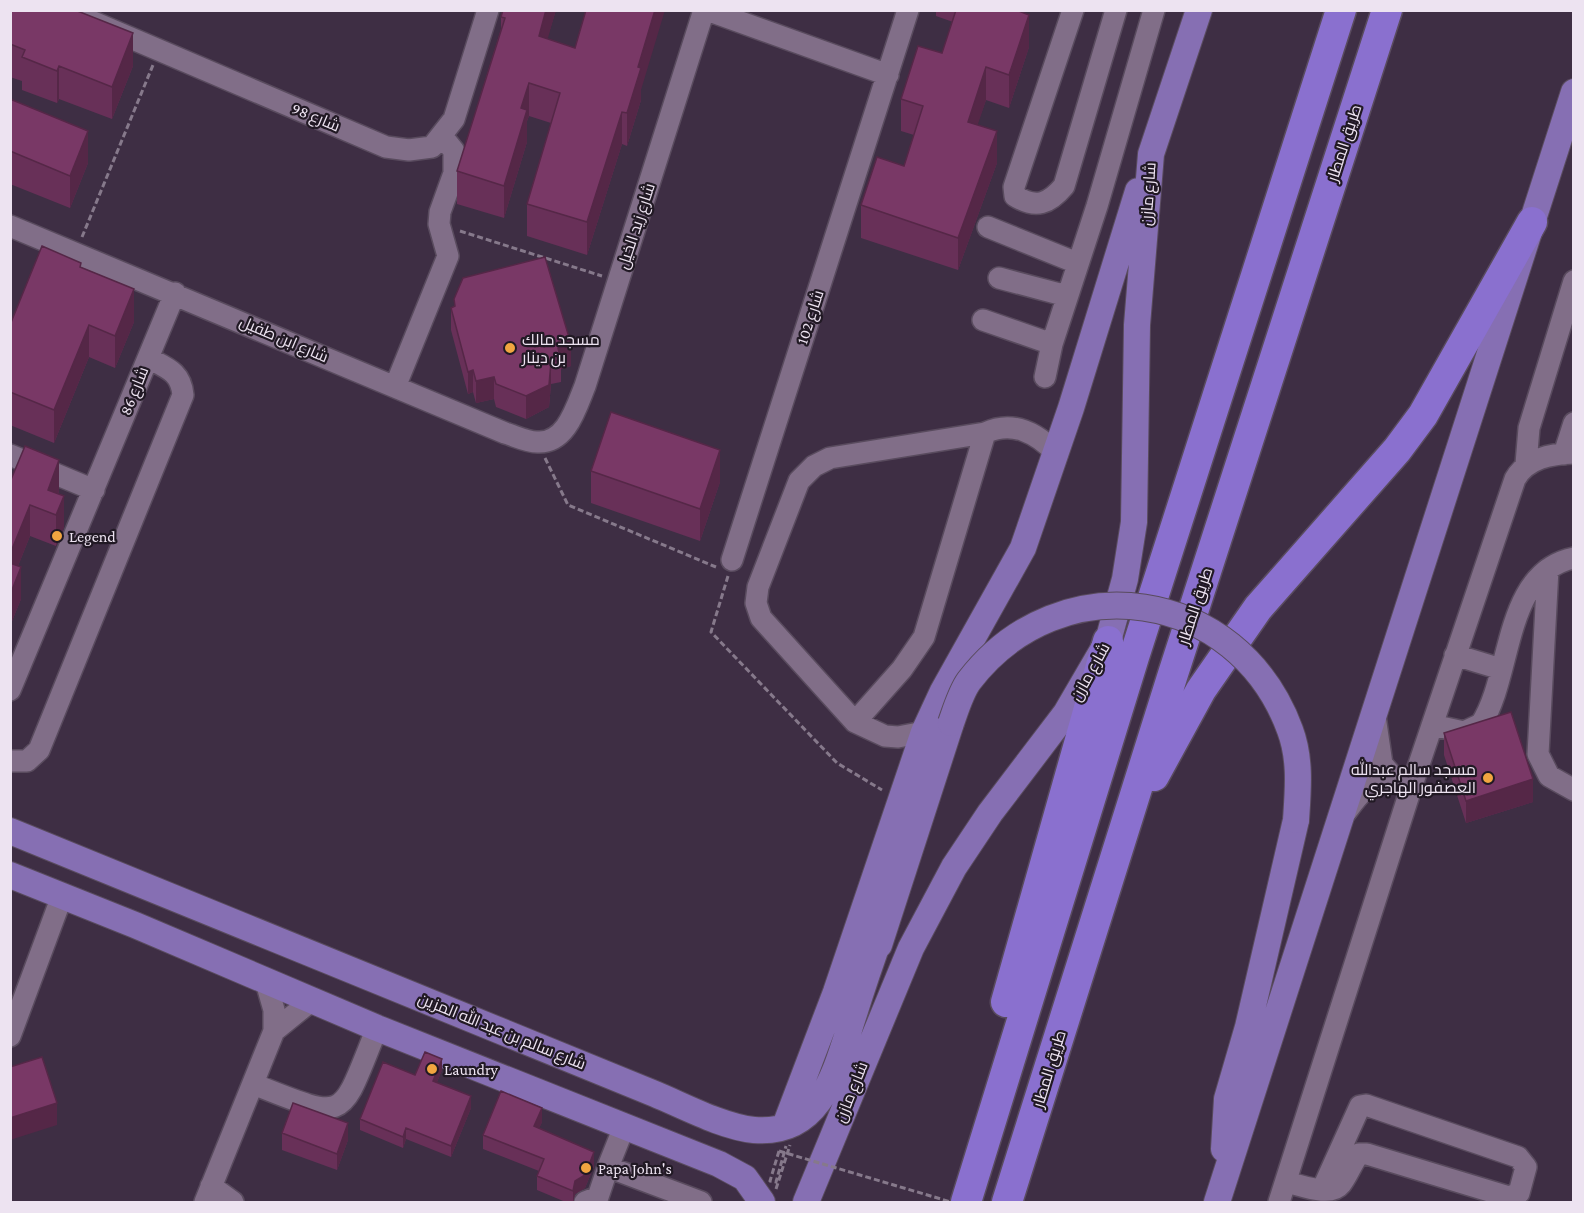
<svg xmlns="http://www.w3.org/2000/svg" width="1584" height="1213" font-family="'Crimson Pro',Cairo,serif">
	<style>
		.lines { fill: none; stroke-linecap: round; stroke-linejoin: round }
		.minor-casing { stroke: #594b5e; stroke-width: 24 }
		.major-casing { stroke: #594b5e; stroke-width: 28 }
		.highway-casing { stroke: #594b5e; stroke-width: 33 }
		.path { stroke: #86798b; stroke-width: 3; stroke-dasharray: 6 3; stroke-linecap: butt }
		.minor { stroke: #816e88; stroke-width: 21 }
		.major { stroke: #866fb3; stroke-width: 26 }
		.highway { stroke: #8a70cf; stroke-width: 30 }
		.major-bridge-casing { stroke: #594b5e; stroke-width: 28; stroke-linecap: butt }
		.path-bridge { stroke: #86798b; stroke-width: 3; stroke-dasharray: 6 3; stroke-linecap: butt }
		.major-bridge { stroke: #866fb3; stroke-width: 26 }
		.wall { fill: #683058 }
		.shaded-wall { fill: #552747 }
		.building { fill: #793866; stroke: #552747; stroke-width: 1.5 }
		.poi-dot { fill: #f1a540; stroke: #211924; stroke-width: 2 }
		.labels { text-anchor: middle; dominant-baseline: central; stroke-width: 4.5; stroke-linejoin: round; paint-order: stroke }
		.street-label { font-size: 16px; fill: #ede3f1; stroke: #211924 }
		.poi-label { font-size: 16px; fill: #ede3f1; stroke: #211924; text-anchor: start }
	</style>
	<rect width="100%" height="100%" fill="#3e2e44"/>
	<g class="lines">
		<defs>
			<path id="minor" d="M65,10L386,147L409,150L432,147L454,119L488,10
				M707,10L888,75
				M1073,10L1014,187L1015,196C1036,209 1049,204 1064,186L1116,10
				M10,226L505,433C515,436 527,442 537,442C566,444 576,408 585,386L704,10
				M988,227L1077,263
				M999,278L1067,296
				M983,320L1052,344
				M1045,377L1052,344L1097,206L1154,10
				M395,387L448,256L439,224L440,212L454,173V151L442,136
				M1564,454L1574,423
				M10,455L94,490
				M1526,464L1529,428L1574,281
				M732,560L908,10
				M1548,569L1538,754L1549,776L1574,790
				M1455,655L1501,669
				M10,690L175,293
				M1375,716L1382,764L1395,779
				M855,722L902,669L924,637L985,433
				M1432,725L1464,732L1481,724C1513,675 1503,572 1574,558
				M924,732L898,737L885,736L855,722L761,618L756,603L758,587L799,481L814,466L830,458L985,433C1013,420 1037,433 1057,454
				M10,761H27L39,750L183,395C181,372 167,368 148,358
				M1346,812C1366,784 1376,773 1412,785
				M274,1031L311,1001
				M10,1036L62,896
				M253,1084C349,1122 339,1122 377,1028
				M624,1127L608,1167L701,1202
				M1286,1182C1301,1185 1330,1198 1341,1184C1348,1175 1352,1163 1359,1154H1367L1509,1197L1519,1193L1526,1167L1518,1157L1366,1105L1360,1106L1322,1190
				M211,1186L233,1202
				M205,1202L274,1031V1010L266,982
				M585,1202L598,1197L608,1167
				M1279,1202L1412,785L1515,479C1527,458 1551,454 1574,453"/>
			<path id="major" d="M10,831L655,1094C684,1106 723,1127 754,1130C824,1136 837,1065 854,1014C863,985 873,956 883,928
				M10,875L135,925L377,1028L719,1164L745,1178L762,1202
				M879,945L951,723
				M785,1126L836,992L924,732L943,691L1023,548L1071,408L1138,191
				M1224,1149L1227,1099L1248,1027L1296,820
				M806,1202L911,948L954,867L990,813L1066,713L1108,641L1125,579L1134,522L1137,325L1151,154L1199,10
				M1217,1202L1574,92"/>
			<path id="highway" d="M1154,776L1201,690L1258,608L1397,450L1423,415L1532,222
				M1006,1002L1108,641
				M966,1202L1134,657L1341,10
				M1007,1202L1173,674L1387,10"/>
		</defs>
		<use href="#minor" class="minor-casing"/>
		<use href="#major" class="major-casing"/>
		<use href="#highway" class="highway-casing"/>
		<path class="path" d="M460,231L602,276
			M82,237L153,65
			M545,458L568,505L716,567
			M728,576L711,632L837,763L882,790
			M779,1151L770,1181L776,1182L786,1146
			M776,1189L790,1145"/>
		<use href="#minor" class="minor"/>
		<use href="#major" class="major"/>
		<use href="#highway" class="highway"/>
		<defs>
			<path id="major-bridge" d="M951,723C956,709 961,692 969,681C1060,562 1238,588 1290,730C1301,759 1298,790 1296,820"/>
		</defs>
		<use href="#major-bridge" class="major-bridge-casing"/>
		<path class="path-bridge" d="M779,1151L951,1202"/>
		<use href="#major-bridge" class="major-bridge"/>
	</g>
	<path class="wall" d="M10,10L133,66L112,119L59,99L57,103L22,90V81L10,77Z
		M503,10H556L547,39L641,90V100L627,146L622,144L587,255L527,236V204L551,123L529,116L527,121V142L504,218L457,204V171L501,29V17Z
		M936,10H1019L1029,47L1009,108L986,100L977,125L997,163L958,270L861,238V205L904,166L914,135L901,131V99L942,53L953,22L936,16Z
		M10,99L88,163L70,208L10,184Z
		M81,267L134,322L115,368L89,357L54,443L10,425V325Z
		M463,278L571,366L561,369V382L551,384L549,407L526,419L496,407L494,399L476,403L473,392L468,394L451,330V308L454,307V299Z
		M591,471L720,482L700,541L591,503Z
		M10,482L59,491L58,494L64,527L56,546L30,536L18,566L21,599L10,626Z
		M1444,733L1533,802L1466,823L1444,755Z
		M442,1070L437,1082L471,1108L451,1157L406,1139L403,1148L360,1130V1119L415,1075Z
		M542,1122L539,1128L594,1166L585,1188L575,1194L573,1203H568L537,1190V1176L539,1171L483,1149V1135Z
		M282,1133L348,1140L337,1170L282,1150Z"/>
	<path class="shaded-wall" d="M546,10H556L539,69V36Z
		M655,10H665L641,90V100L627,146V113L638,67Z
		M1029,15V47L1009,108V75Z
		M133,33V66L112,119V87Z
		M59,66V99L57,103V71Z
		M986,67V100L968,154V122Z
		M529,83V116L527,121V142L504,218V186L521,108Z
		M622,112V144L587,255V222Z
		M88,131V163L70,208V176Z
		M997,131V163L958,270V238Z
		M134,289V322L115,368V336Z
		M89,325V357L54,443V410Z
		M571,344V366L561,369V360L558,348Z
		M551,362V384L549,407L526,419V396Z
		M473,370V392L468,394V372Z
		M494,377V399L476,403V381Z
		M720,450V482L700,541V509Z
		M59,460V491L51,513L48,490Z
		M64,496V527L56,546V515Z
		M30,505V536L10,586V554Z
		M21,567V599L10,626V595Z
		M1533,779V802L1466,823V801Z
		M442,1059V1070L433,1092V1081Z
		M471,1096V1108L451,1157V1146Z
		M57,1103V1125L10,1140V1118Z
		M542,1108V1122L534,1140V1126Z
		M348,1123V1140L337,1170V1154Z
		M406,1128V1139L403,1148V1137Z
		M594,1152V1166L585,1188L575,1194L573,1203V1191L575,1181Z"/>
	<path class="building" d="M10,10H75L133,33L112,87L59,66L57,71L22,57L25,50L10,44Z
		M503,10H546L539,36L575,48L586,10H655L638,67L641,68L627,113L622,112L587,222L527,204L560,93L529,83L521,108L527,110L504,186L457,171L505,18L501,17Z
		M956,10H1016L1029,15L1009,75L986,67L968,122L997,131L958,238L861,205L877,157L904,166L923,106L901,99L918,46L942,53Z
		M10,99L88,131L70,176L10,151Z
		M42,246L81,263L80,267L134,289L115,336L89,325L54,410L10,392V325Z
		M545,257L571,344L558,348L561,360L551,362L549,385L526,396L496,384L494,377L476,381L473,370L468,372L451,308L455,306L454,299L463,278Z
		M611,412L720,450L700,509L591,471Z
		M25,446L59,460L48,490L64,496L56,515L30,505L10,554V482Z
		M10,563L21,567L10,595Z
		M1511,712L1533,779L1466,801L1444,733Z
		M425,1052L442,1059L433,1081L471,1096L451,1146L406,1128L403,1137L360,1119L383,1062L415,1075Z
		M42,1057L57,1103L10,1118V1067Z
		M501,1091L542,1108L534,1126L594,1152L585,1175L575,1181L573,1191L537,1176L544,1159L483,1135Z
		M293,1103L348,1123L337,1154L282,1133Z"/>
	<g class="poi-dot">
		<circle cx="510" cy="348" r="6"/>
		<circle cx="57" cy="536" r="6"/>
		<circle cx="1488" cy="778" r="6"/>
		<circle cx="432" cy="1069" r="6"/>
		<circle cx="586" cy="1168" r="6"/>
	</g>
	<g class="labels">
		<g class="street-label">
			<text transform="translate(316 117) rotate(23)">شارع 98</text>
			<text transform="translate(1344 143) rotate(-72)">طريق المطار</text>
			<text transform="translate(1148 194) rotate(-86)">شارع مازن</text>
			<text transform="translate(636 226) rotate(-72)">شارع زيد الخيل</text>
			<text transform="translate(810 317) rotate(-72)">شارع 102</text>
			<text transform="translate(284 339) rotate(23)">شارع ابن طفيل</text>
			<text transform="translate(134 391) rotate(-68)">شارع 86</text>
			<text transform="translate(1195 606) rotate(-72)">طريق المطار</text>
			<text transform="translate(1090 672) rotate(-61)">شارع مازن</text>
			<text transform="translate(502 1031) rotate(22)">شارع سالم بن عبد الله المزين</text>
			<text transform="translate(1049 1069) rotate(-73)">طريق المطار</text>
			<text transform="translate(851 1092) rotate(-68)">شارع مازن</text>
		</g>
		<g class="poi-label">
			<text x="522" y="339">مسجد مالك<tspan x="522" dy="18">بن دينار</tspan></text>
			<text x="69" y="536">Legend</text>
			<text x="1476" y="769" text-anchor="end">مسجد سالم عبدالله<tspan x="1476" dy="18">العصفور الهاجري</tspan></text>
			<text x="444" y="1069">Laundry</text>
			<text x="598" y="1168">Papa John's</text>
		</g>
	</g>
	<rect width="1584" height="1213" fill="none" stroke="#ede3f1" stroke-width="24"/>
</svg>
